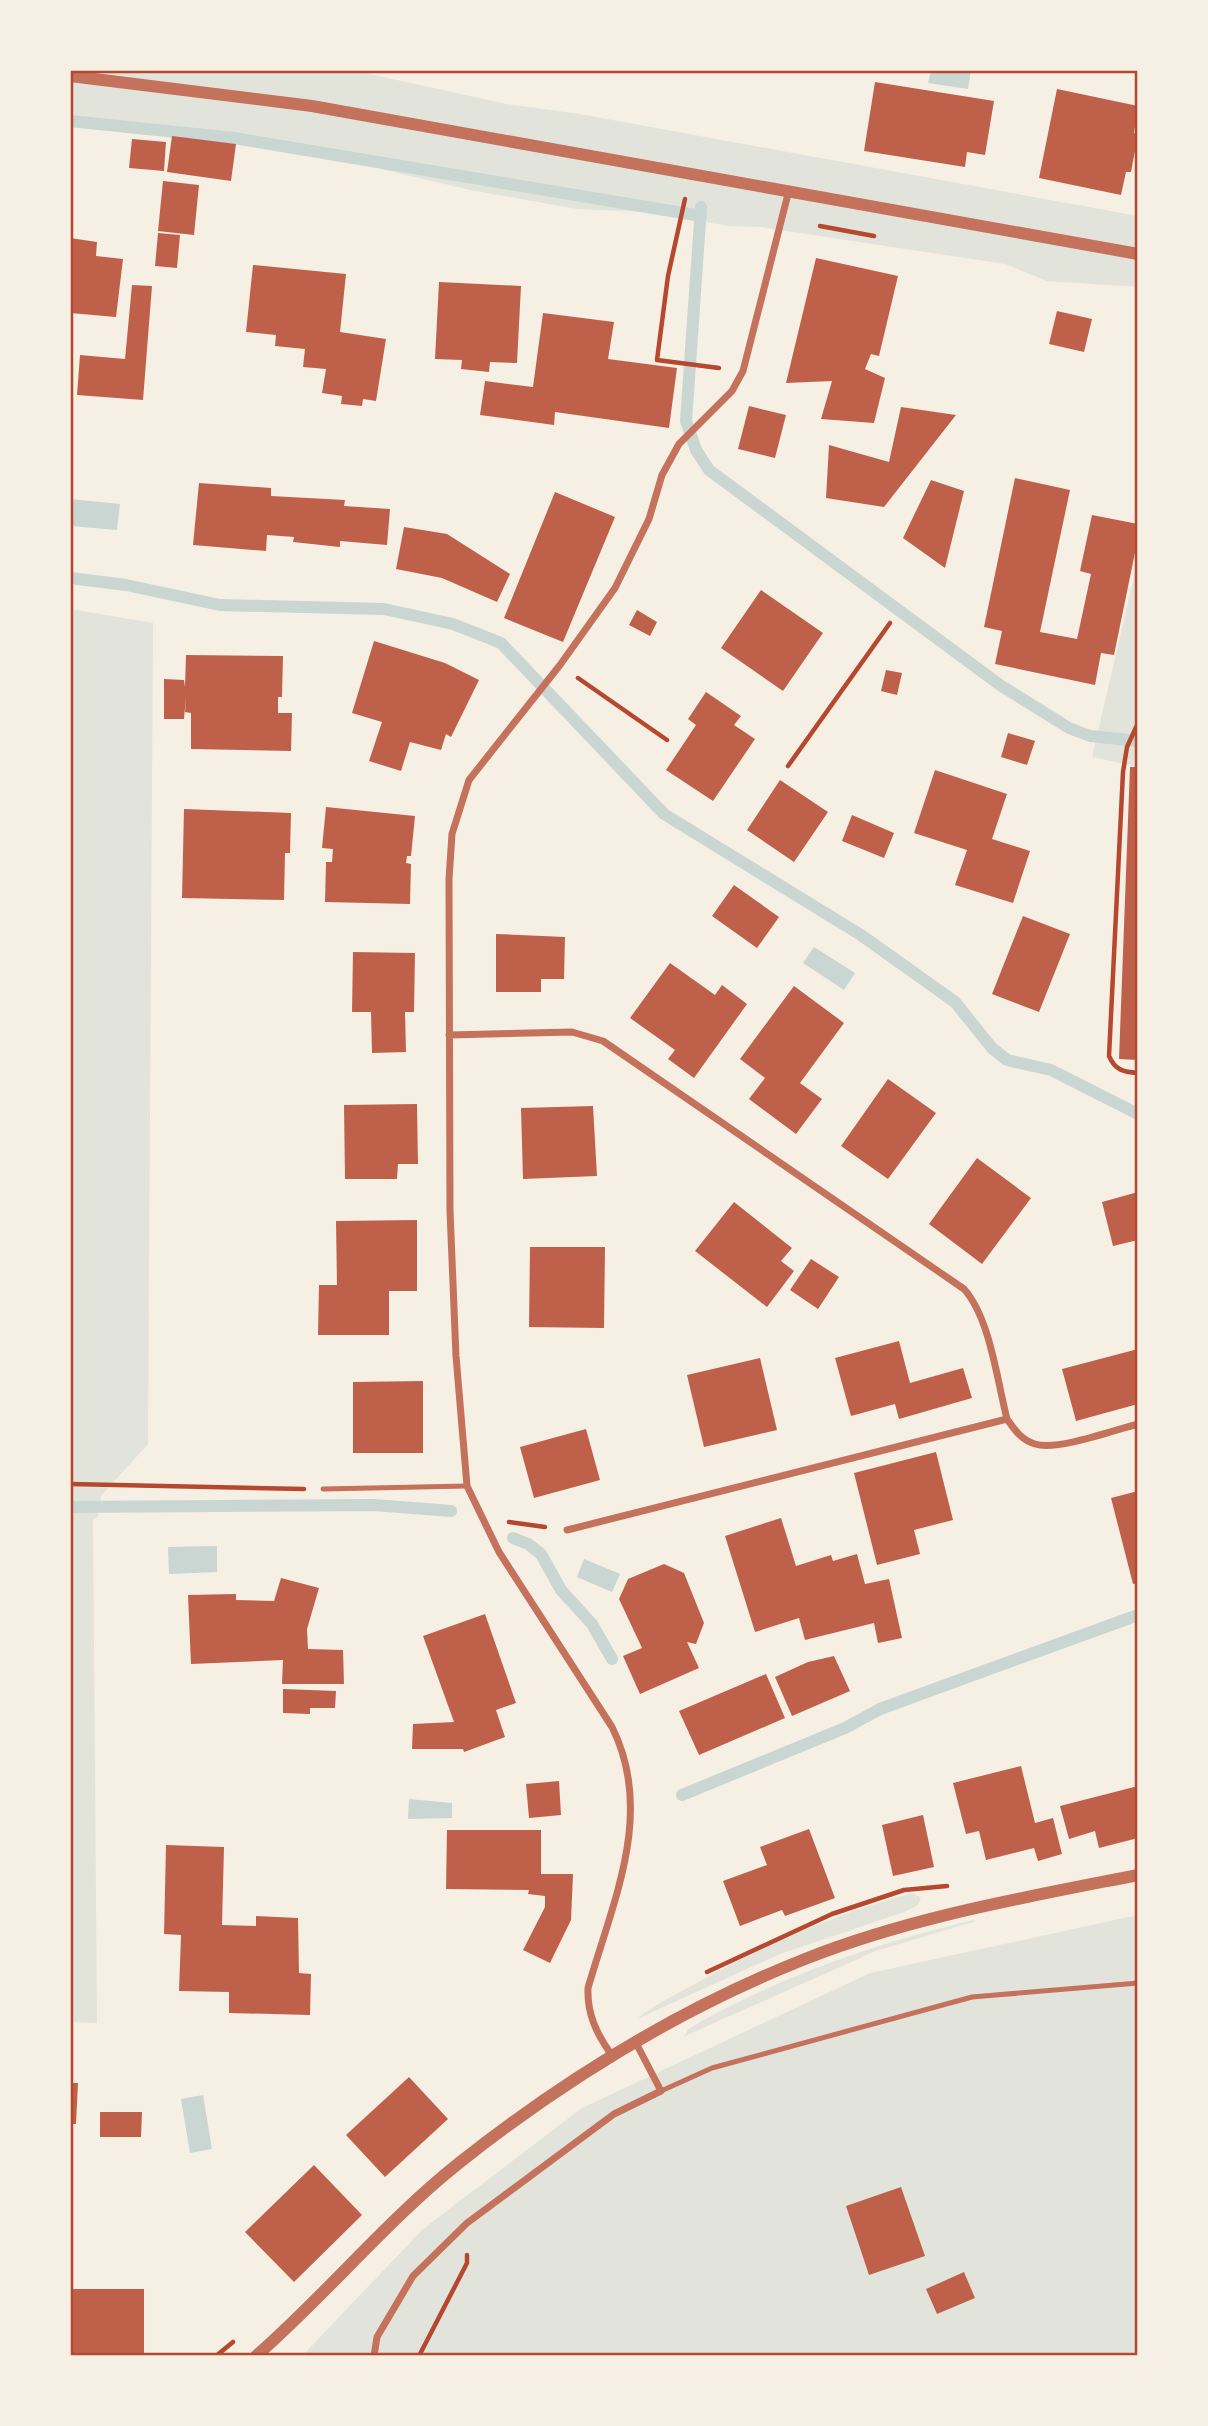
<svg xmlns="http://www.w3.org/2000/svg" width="1208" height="2426" font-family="'Golos Text',sans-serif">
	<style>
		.green { fill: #e2e4dc }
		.water { fill: #c9d6d2 }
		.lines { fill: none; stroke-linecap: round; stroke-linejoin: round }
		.stream { stroke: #c9d6d2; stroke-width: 12 }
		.building { fill: #bf614a }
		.path { stroke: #b5482f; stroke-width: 4.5 }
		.service { stroke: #c5725c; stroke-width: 5 }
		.minor { stroke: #c5725c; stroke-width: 7 }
		.tertiary { stroke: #c5725c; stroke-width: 12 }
		.neatline { fill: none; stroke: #b5482f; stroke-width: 2.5 }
	</style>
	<rect width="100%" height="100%" fill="#f6efe4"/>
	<path class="green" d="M70,70H351L507,104L580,114L1138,216V287L1047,281L1005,264L760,227L729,226L645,212L577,209L470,190L360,164L255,145L70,127Z
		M1138,559V767L1092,757Z
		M70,609L153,623L148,1444L101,1496L98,1517L93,1519L97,2023L70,2022Z
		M913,1893L921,1898L918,1905L904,1912L780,1954L637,2019C652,2006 673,1996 691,1986C761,1947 835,1913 913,1893Z
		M1138,1915V2356H302L423,2229L582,2108L870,1973Z
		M974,1920L976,1921L876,1951L685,2036L688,2029C775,1978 875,1943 974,1920Z"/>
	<path class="water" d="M931,70H971L968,89L928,83Z
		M70,499L120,504L117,530L70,526Z
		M814,947L855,973L844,990L803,963Z
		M217,1546V1572L169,1574L168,1547Z
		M584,1559L620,1574L612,1592L577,1577Z
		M409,1799L452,1803V1818L408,1819Z
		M203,2095L212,2149L190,2153L181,2099Z"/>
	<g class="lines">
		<path class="stream" d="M70,121L234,138L701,216
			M701,207L686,421L696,450L709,470L1000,685L1069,728L1090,736L1138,741
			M70,578L126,585L220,605L384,609L453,624L501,643L664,814L861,935L955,1002L992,1048L1007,1060L1051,1070L1138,1114
			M70,1507L374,1505L451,1511
			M513,1538L528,1544L541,1554L561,1590L592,1624L612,1659
			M682,1795L845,1728L880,1709L1138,1615"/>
	</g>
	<path class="building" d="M875,82L994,101L985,155L967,152L965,167L864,151Z
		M1057,89L1138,106L1134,133L1138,135L1131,172H1126L1121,195L1039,178Z
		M172,136L236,144L231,181L167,172Z
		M132,139L166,142L164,171L129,168Z
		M163,181L199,185L194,235L158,231Z
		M158,233L180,235L177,268L155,266Z
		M70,238L97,242L96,256L123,259L116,317L70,313Z
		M816,258L898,276L879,356L871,354L865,369L885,378L874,423L821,419L832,381L786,383Z
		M253,265L346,274L340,332L386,339L376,401L363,399L362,406L341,404L342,396L322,393L326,369L303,367L305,349L275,346L276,335L246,332Z
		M439,282L521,286L517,363L490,362L489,372L461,369L462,360L435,359Z
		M132,285L152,286L143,400L77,395L80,355L125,359Z
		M1057,311L1092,319L1084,352L1049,344Z
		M543,313L614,322L608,359L677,368L669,428L555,412L554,425L480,415L485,381L533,387Z
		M749,406L786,415L775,458L738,449Z
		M901,407L956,415L884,507L826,498L829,445L889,462Z
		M1015,478L1070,490L1040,632L1077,639L1091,574L1080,571L1092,515L1138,524V538L1114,655L1101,653L1095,685L995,664L1002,631L984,627Z
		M931,480L964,491L945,568L903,538Z
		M199,483L271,488V496L345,500L344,506L390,509L387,545L340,541V547L293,542L294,537L267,535L266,551L193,545Z
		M555,492L615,517L563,642L504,618Z
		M404,527L447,534L510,574L497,602L442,578L396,569Z
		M761,590L823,633L783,691L721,648Z
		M637,610L657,622L650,636L629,625Z
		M374,641L445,663L479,680L451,737L446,734L441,750L410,742L401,771L369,761L382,722L352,713Z
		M186,655L283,656L282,697H278V713H292L291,751L191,749V713L185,712L186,696L184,719H164V679L184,680L185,687Z
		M886,670L902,673L897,695L881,691Z
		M706,692L741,716L734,725L755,739L713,801L666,770L696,725L688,719Z
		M1008,733L1035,741L1027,765L1001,757Z
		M1130,767H1138V1060L1119,1059Z
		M935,770L1007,794L992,839L1030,851L1013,903L955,885L967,850L914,833Z
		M780,780L828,812L794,862L747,830Z
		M326,807L415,816L411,856H407L406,863L411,864L410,904L325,902L326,862H332L333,849L322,848Z
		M184,809L291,813L290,853H285L284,900L182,898Z
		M852,815L894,833L884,858L842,841Z
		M734,885L779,917L757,948L712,916Z
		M1023,916L1070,934L1039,1012L992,994Z
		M496,934L565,937L564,979H541V992H496Z
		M353,952L415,953L414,1012H405L406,1052L372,1053L371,1012H352Z
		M670,963L715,995L722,985L747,1004L694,1078L668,1059L675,1050L630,1018Z
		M794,986L844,1023L800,1083L822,1099L796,1134L749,1099L765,1078L740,1059Z
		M888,1079L936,1113L888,1179L841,1146Z
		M417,1104L418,1164H398L397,1179H345L344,1105Z
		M593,1106L597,1176L523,1179L521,1108Z
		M977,1158L1031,1198L982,1264L929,1224Z
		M1138,1192V1240L1113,1246L1102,1202Z
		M734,1202L792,1248L781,1261L794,1271L767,1307L695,1251Z
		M417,1220V1291H389V1335H318L319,1285H337L336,1221Z
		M530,1247H605L604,1328L529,1327Z
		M811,1259L839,1277L818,1309L790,1290Z
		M899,1341L910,1383L963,1368L972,1398L899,1419L895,1404L851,1416L835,1358Z
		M1138,1349V1404L1076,1421L1062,1369Z
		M760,1358L777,1430L704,1447L687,1375Z
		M423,1381V1453H353V1382Z
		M586,1429L600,1480L534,1498L520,1447Z
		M936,1452L953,1520L914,1530L920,1554L877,1565L854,1473Z
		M1138,1491V1583L1133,1584L1111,1498Z
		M781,1518L796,1566L831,1555L833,1561L857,1554L865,1584L889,1579L902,1638L878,1643L874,1623L805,1640L799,1618L755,1632L725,1536Z
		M664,1564L684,1573L704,1623L696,1644L687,1642L699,1668L640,1694L623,1656L642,1648L619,1599L628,1579Z
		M281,1578L319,1588L307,1629L308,1649L343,1650L344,1684H282L283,1660L191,1664L188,1595L236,1594V1600L274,1601Z
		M485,1614L516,1703L496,1710L505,1737L464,1752L463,1749H412L413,1724L454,1722L423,1636Z
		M834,1656L850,1691L792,1716L775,1677L808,1662Z
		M766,1674L785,1718L699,1755L679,1711Z
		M283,1689L336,1691L335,1708H310V1714L283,1713Z
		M1021,1766L1035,1823L1053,1818L1062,1854L1038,1861L1034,1848L986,1860L979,1831L966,1834L953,1783Z
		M559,1781L561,1815L529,1818L526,1784Z
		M1138,1786V1838L1099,1848L1095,1831L1069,1839L1060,1806Z
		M923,1815L934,1867L893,1876L882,1825Z
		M809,1829L835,1898L785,1916L782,1910L740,1926L723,1881L767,1865L760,1847Z
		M447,1830H541V1874H573L571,1920L550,1963L523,1950L545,1907V1896L528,1894L529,1890L446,1889Z
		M166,1845L224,1847L222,1925L256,1926V1916L298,1918L299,1973L311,1974L310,2015L229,2013V1992L179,1991L181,1935L164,1934Z
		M409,2077L448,2119L385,2177L346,2135Z
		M70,2083H78L76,2124H70Z
		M100,2112H142L141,2137H100Z
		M314,2165L362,2215L294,2282L245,2232Z
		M901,2187L925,2256L869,2275L846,2206Z
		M964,2272L975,2298L937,2314L926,2289Z
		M70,2289H144V2353H70Z"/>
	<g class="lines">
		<path class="path" d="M685,199L668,276L657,360L719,368
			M820,226L874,236
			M578,678L667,740
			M1138,723L1127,747L1123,772L1109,1056C1115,1070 1123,1072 1138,1073
			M788,766L890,623
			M70,1484L304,1489
			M509,1522L545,1527
			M707,1972L832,1914L904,1890L947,1886
			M216,2356L233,2342
			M419,2356L467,2263V2255"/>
		<path class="service" d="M323,1489L467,1486
			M661,2091L712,2068L972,1997L1138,1983"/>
		<path class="minor" d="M449,1035L572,1032L603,1041L964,1289C990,1318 997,1380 1007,1419
			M567,1530L1007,1419C1015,1430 1021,1440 1035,1444C1058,1451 1114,1430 1138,1424
			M611,2054C596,2033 587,2013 588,1988C613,1901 655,1813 612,1727L499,1552L467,1486L456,1356L450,1211L449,879L452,834L469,780L560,665L615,588L649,519L662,475L679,444L732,391L743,371L788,194
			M374,2356L377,2337L413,2276L467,2223L614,2114L661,2091L635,2041"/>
		<path class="tertiary" d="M70,76L312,106L1138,254
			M256,2356C326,2295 386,2221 459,2163C565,2079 679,2009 805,1959C911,1917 1026,1897 1138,1875"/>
	</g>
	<rect width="1208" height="2426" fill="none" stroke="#f6efe4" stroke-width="144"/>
	<rect x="72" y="72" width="1064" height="2282" class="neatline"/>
</svg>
